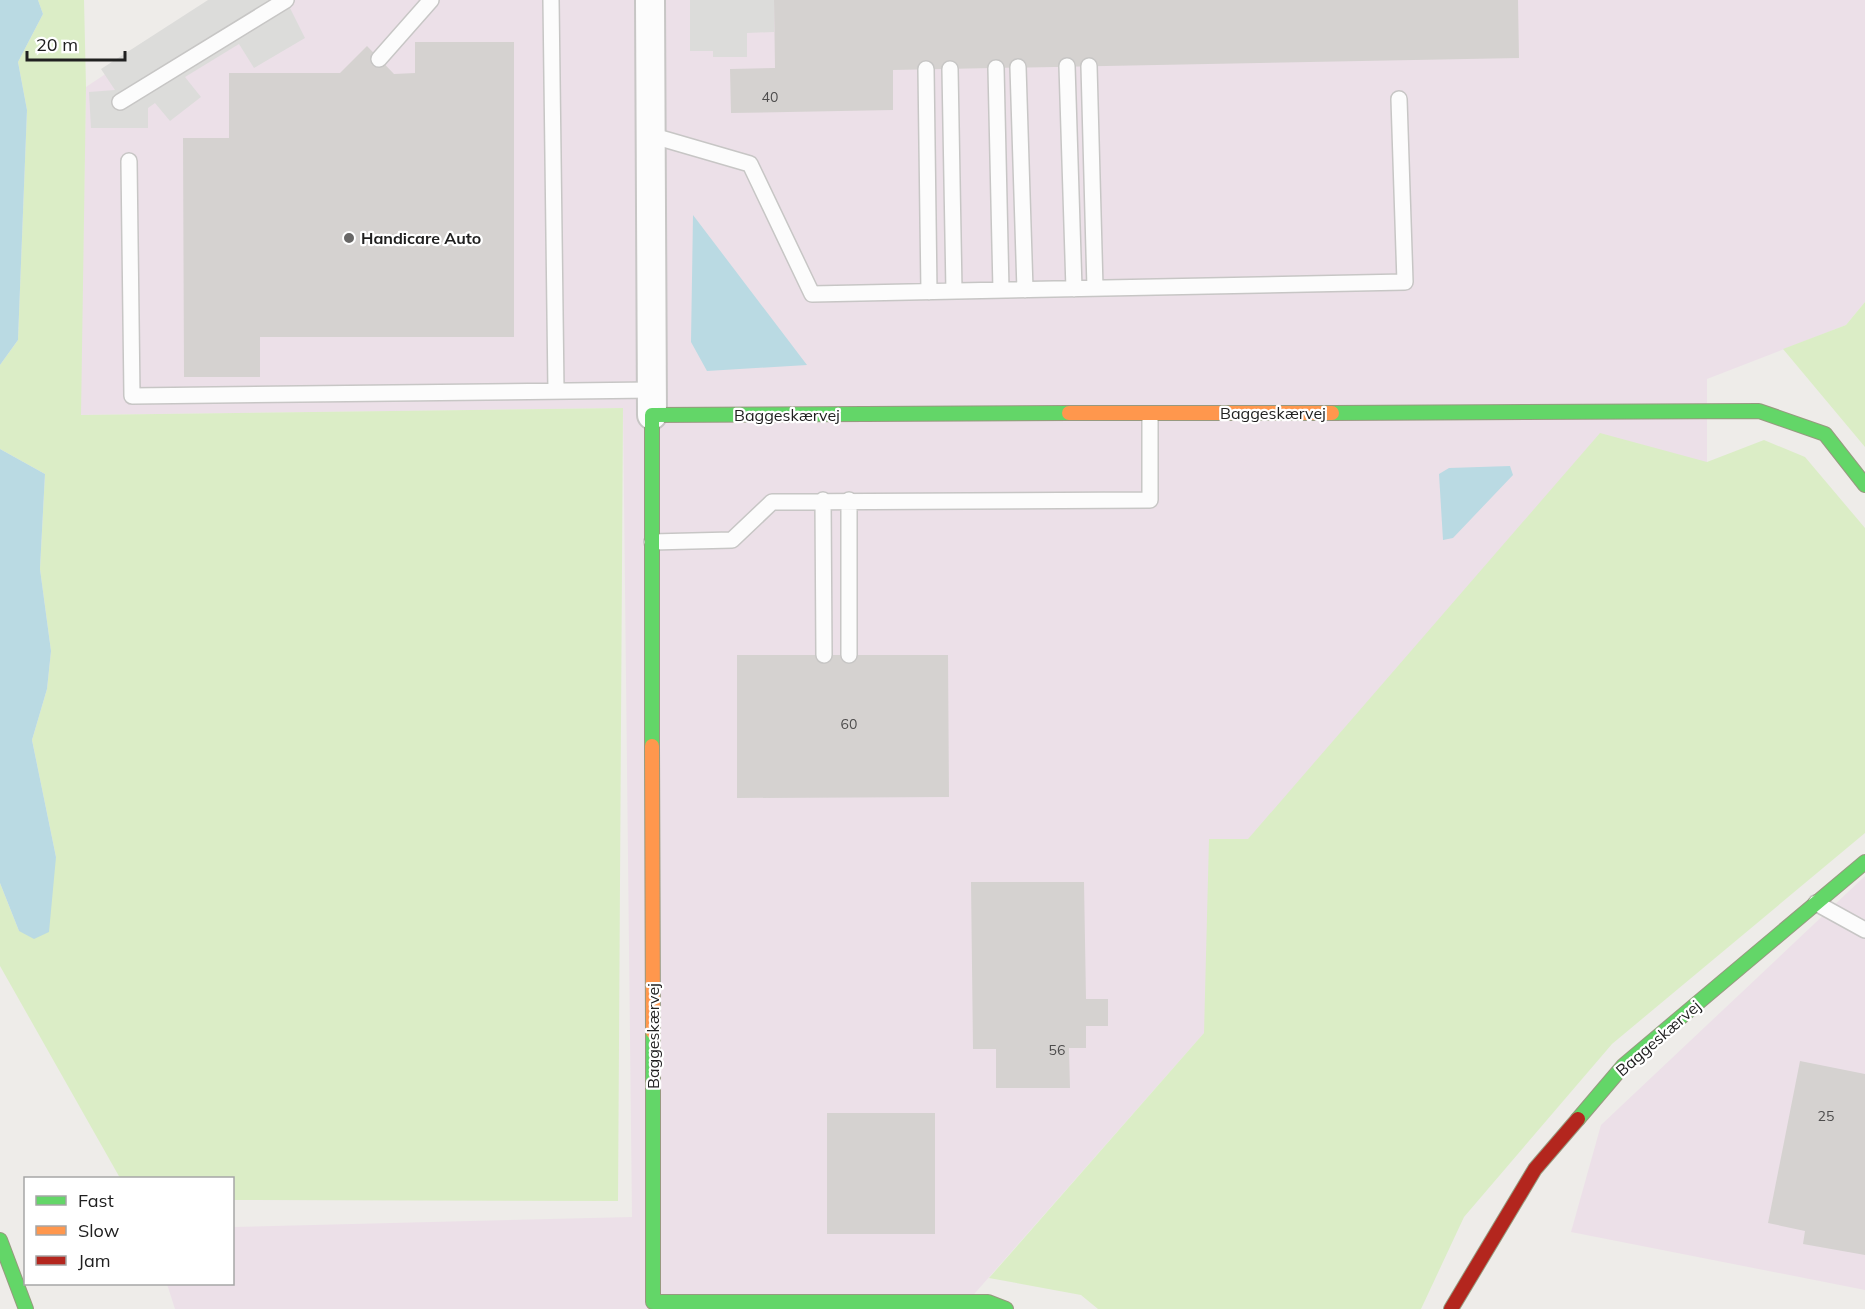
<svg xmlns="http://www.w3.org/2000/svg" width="1865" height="1309" font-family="Mulish,sans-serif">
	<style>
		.industrial { fill: #ece0e8 }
		.religious { fill: #dcdcda }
		.grass { fill: #dbedc6 }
		.water { fill: #badae3 }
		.building { fill: #d5d2d0 }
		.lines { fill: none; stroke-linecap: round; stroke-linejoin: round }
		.lane-casing { stroke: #c7c6c5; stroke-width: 18 }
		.street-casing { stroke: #c7c6c5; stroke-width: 32 }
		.fast-casing { stroke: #97997f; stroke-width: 16 }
		.slow-casing { stroke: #97997f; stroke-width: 16 }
		.jam-casing { stroke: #97997f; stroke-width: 16 }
		.lane { stroke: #fcfcfc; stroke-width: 15 }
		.street { stroke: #fcfcfc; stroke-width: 28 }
		.fast { stroke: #63d668; stroke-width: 14 }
		.slow { stroke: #ff974d; stroke-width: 14 }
		.jam { stroke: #b3261e; stroke-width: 14 }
		.poi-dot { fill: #686766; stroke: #fff; stroke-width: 2 }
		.labels { text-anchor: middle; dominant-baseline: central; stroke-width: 4.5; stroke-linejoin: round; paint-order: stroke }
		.number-label { font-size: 14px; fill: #4d4c4c }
		.poi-label { font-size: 16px; font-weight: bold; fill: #202020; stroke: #fff; text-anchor: start }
		.street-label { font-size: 16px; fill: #202020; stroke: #fff }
	</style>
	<rect width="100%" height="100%" fill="#eeece9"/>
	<path class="industrial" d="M216,0H1865V302L1846,325L1707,379V462L961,1309H175L167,1284H232L233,1227L632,1217L623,408L80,415L86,87Z
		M1865,876V1290L1571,1232L1601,1125Z"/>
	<path class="religious" d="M208,0H286L305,38L254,68L239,44L185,77L201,97L170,121L155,103L148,108V128H91L89,92L115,90L101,69Z
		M690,0H774V32L747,33V57H713V51H690Z"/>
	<path class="grass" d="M38,0H84L86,87L81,415L623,408L618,1201L233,1200L232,1178H120L0,966V883L19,931L56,857L32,740L47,689L51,651L40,569L45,474L0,449V365L18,340L27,110L18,62L43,14Z
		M1865,302V447L1783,349L1846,325Z
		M1600,433L1707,462L1764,440L1805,457L1865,528V833L1612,1044L1464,1217L1421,1309H1098L1081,1295L989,1278L1204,1033L1209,839H1248Z"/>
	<path class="water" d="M0,0H38L43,14L18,62L27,110L18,340L0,365Z
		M693,215L807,365L707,371L691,342Z
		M0,449L45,474L40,569L51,651L47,689L32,740L56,857L49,932L34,939L19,931L0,883Z
		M1510,466L1513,475L1453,538L1443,540L1439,474L1449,468Z"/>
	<path class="building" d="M774,0H1518L1519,58L893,70V110L731,113L730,69L775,68Z
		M415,42H514V337H260V377H184L183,138H229V73H340L367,46L394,74L415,73Z
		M737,655H948L949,797L737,798Z
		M971,882H1084L1086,999H1108V1026H1086V1048H1069L1070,1088H996V1049H973Z
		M1800,1061L1865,1074V1255L1803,1244L1805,1231L1768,1223Z
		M827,1113H935V1234H827Z"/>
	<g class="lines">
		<defs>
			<path id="lane" d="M551,0L556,391
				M379,59L431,0
				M1067,66L1074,289
				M1089,66L1095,288
				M1018,67L1025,290
				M996,68L1001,290
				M926,69L929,292
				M950,69L954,291
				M120,102L286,0
				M650,135L750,164L812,294L1405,282L1399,99
				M129,161L132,396L652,390
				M823,500L824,655
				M652,542L732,540L772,502L1150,500V414
				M849,655V500
				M1816,903L1865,930"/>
			<path id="street" d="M650,0L652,415"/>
			<path id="fast" d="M1332,413L1759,411L1825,434L1865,485
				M652,746V415L1069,413
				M653,1032V1302H988L1006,1309
				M1578,1119L1624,1065L1865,862
				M0,1240L26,1309"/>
			<path id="slow" d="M1069,413H1332
				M652,746L653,1032"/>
			<path id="jam" d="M1451,1309L1535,1169L1578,1119"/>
		</defs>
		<use href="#lane" class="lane-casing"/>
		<use href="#street" class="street-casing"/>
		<use href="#fast" class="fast-casing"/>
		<use href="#slow" class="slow-casing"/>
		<use href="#jam" class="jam-casing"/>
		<use href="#lane" class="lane"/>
		<use href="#street" class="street"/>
		<use href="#fast" class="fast"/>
		<use href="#slow" class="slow"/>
		<use href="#jam" class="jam"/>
	</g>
	<circle class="poi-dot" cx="349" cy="238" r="6"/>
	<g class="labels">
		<g class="number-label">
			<text x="770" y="97">40</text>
			<text x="849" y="724">60</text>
			<text x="1057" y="1050">56</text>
			<text x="1826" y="1116">25</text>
		</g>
		<g class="poi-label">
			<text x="361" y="238">Handicare Auto</text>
		</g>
		<g class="street-label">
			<text x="1273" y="413">Baggeskærvej</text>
			<text x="787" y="415">Baggeskærvej</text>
			<text transform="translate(653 1036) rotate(-90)">Baggeskærvej</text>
			<text transform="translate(1658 1038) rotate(-41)">Baggeskærvej</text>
		</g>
	</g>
	<rect x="24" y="1177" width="210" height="108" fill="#ffffff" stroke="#a6a6a6" stroke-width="1.5"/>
	<rect x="36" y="1196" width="30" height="9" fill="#63d668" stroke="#a6a6a6" stroke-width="1.5"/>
	<text x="78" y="1207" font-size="18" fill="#202020">Fast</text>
	<rect x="36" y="1226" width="30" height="9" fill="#ff974d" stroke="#a6a6a6" stroke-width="1.5"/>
	<text x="78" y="1237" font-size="18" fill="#202020">Slow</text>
	<rect x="36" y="1256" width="30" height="9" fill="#b3261e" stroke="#a6a6a6" stroke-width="1.5"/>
	<text x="78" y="1267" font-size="18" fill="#202020">Jam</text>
	<path d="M27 51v9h98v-9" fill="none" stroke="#202020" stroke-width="3"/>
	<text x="36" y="51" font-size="18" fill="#202020" stroke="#ffffff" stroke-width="4.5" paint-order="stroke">20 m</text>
</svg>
